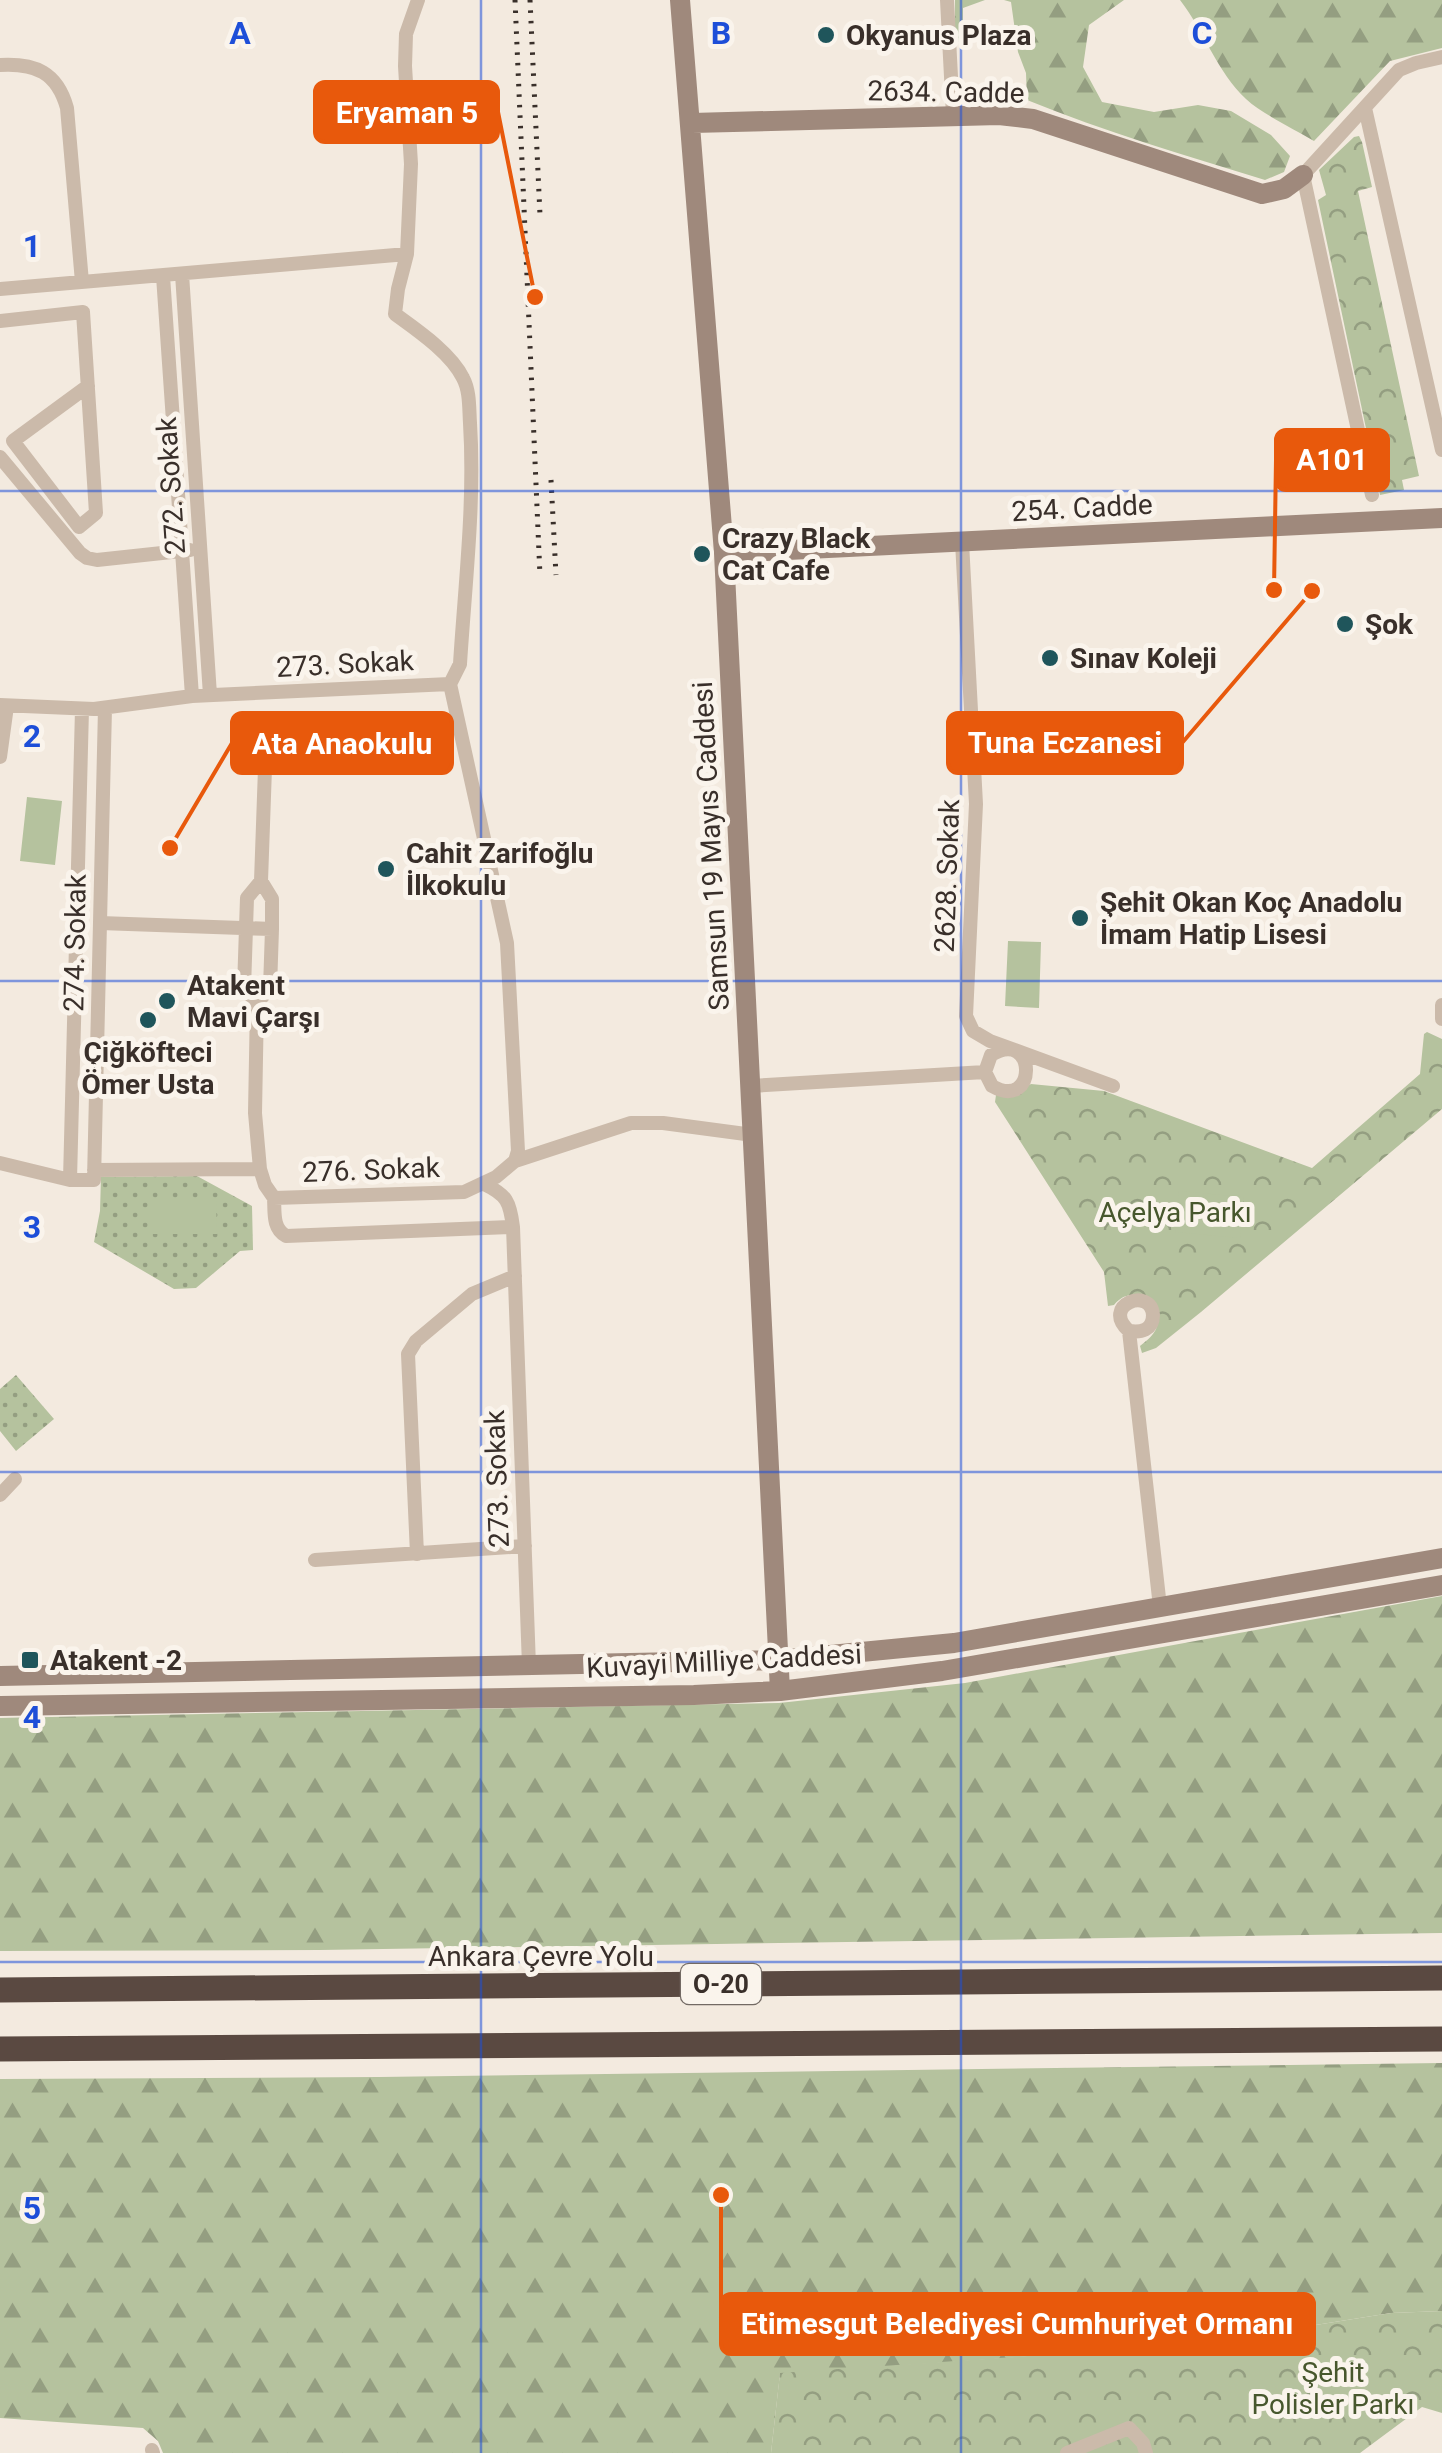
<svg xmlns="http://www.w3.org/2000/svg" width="1442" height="2453" font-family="Roboto,sans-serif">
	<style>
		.grass { fill: url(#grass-dots) }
		.forest { fill: url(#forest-firs) }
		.park { fill: url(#park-crowns) }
		.garden { fill: #b5c29e }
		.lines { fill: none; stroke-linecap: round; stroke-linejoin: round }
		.street { stroke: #cbbaaa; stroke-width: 14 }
		.secondary { stroke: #9f897c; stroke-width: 20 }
		.highway { stroke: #5a4941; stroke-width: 25 }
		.rail { stroke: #392f2a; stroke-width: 5; stroke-dasharray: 2.5 8; stroke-linecap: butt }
		.grid { fill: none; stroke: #1d4ed8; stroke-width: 2.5; stroke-opacity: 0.55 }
		.poi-dot { fill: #1f555b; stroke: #faf4ec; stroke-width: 4 }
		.labels { text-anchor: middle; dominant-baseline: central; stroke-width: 10; stroke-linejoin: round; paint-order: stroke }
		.shield { fill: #faf4ec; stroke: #736a64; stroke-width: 2.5 }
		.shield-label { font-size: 25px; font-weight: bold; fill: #392f2a }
		.poi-label { font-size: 28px; font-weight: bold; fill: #392f2a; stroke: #faf4ec; text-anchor: start }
		.street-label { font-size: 28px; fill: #392f2a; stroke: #faf4ec }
		.park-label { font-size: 28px; fill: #47572d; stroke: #faf4ec }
		.grid-label { font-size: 32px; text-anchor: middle; font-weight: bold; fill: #1d4ed8; stroke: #faf4ec; stroke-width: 10; stroke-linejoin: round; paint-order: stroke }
		.leader { fill: none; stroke: #e8590c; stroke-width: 4 }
		.callout-dot { fill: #e8590c; stroke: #faf4ec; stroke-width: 4 }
		.callout { fill: #e8590c; stroke: #e8590c; stroke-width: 4 }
		.callout-label { font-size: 30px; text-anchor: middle; font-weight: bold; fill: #fff }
	</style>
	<defs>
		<pattern id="grass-dots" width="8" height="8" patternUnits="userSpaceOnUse" patternTransform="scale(2.5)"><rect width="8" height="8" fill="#b5c29e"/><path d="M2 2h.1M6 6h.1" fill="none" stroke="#949e81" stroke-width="1.8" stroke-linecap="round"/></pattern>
		<pattern id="forest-firs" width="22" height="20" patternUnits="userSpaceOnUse" patternTransform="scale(2.5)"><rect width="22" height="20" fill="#b5c29e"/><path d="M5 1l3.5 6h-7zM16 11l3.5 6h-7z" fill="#949e81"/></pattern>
		<pattern id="park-crowns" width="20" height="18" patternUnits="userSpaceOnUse" patternTransform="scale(2.5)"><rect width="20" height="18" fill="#b5c29e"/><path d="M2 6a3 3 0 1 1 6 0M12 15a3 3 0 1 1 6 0" fill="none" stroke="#949e81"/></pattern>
	</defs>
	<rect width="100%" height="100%" fill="#f3eadf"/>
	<path class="grass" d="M197,1176L252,1206L253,1250L240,1251L196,1288L174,1289L94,1242L100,1211L101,1177Z
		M16,1375L54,1419L16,1451L0,1431V1389Z"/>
	<path class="forest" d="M955,0H985L963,8V40L955,43Z
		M1004,0H1124L1089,25L1083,67L1102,102L1154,112L1198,105L1231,111L1271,135L1290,156L1284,172L1265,180C1185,155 1105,132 1027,100L1026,73L1018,52L1011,2Z
		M1180,0H1442V48L1390,61L1314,141C1294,129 1262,114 1246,99C1217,72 1204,31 1180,0Z
		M1442,1596V1933L320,1950L0,1951V1718L779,1703L965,1683Z
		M1442,2063V2311L1391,2313L1190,2345L780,2374L771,2453H163L158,2441L143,2428L0,2418V2079L379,2077Z"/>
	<path class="park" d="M1359,136L1362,142L1372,187L1358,191L1419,476L1402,480L1404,490L1380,495L1318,200L1326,195L1319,170L1354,137Z
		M1427,1032L1442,1039V1109L1201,1312L1156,1348L1142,1353L1140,1346C1165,1327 1160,1319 1144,1296C1131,1294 1123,1294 1114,1305L1108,1306L1104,1272L995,1102L996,1095L1017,1092L1031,1084L1104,1091L1312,1168L1420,1074L1424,1034Z
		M1442,2311V2413L1422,2407L1360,2453H771L780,2373L1189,2345L1391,2313Z"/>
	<path class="garden" d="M27,797L62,801L55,865L20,861Z
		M1008,941L1041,942L1039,1008L1005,1006Z
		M1179,1191L1244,1197L1240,1238L1175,1232Z
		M152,1201H216L217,1234H152Z"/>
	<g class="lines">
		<path class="street" d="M418,0L406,34L405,66L411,164L407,254L398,289L395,314C417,330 451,353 463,378C470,391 469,408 470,423C475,503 465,584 460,664L450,684
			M947,0L953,115
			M0,65C35,63 57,72 67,108L82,282
			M1365,108L1442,450
			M182,274L210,695
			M163,276L192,696
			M0,289L407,254
			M0,321L83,312L96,513L79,527L13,441L88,386
			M0,457L80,553L87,558L97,560L190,550
			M1372,495L1303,175L1399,70L1416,63L1442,57
			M962,542L976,804L966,1016L973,1031L990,1041L1113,1086
			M0,705L94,709L192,696L450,684L507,943L518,1151L515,1161
			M0,757L7,706
			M261,881L265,768
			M100,923L272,929
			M257,1003L244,988L247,898L261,881L272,899V929L270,988L257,1003L255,1113L260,1169L265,1185L274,1198L464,1192L496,1177L515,1161L631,1123H663L753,1135
			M1442,1005V1019
			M750,1086L985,1072L992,1086C1038,1112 1037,1027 991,1055L985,1072
			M0,1163L70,1180H94L105,708
			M94,1170L260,1169
			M70,1180L82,709
			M484,1184C507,1195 510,1202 513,1227L529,1666
			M274,1198C275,1212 272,1228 286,1236L513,1227
			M1129,1331C1141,1333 1153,1330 1153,1315C1151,1286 1100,1305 1129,1331L1160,1607
			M0,1495L15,1479
			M417,1554L408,1354L416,1341L472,1294L515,1276
			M315,1560L525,1546
			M152,2450L153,2453
			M1067,2453L1129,2428L1143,2443L1146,2453"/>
		<path class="secondary" d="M680,0L724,553L780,1691
			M692,123L999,115L1033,119L1262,194L1284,189L1303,175
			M724,553L1442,518
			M0,1676L779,1660L954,1643L1442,1558
			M0,1706L694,1695L780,1691L942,1671L1442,1585"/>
		<path class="highway" d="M0,1990L1442,1978
			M0,2049L1442,2039"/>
		<path class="rail" d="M515,0L540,576
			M530,0L540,215
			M551,480L556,575"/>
	</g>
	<path class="grid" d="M481,0V2453M961,0V2453M0,491H1442M0,981H1442M0,1472H1442M0,1962H1442"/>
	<g class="poi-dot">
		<circle cx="826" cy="35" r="10"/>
		<circle cx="702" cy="554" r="10"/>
		<circle cx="1345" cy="624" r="10"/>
		<circle cx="1050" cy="658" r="10"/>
		<circle cx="386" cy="869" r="10"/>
		<circle cx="1080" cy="918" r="10"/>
		<circle cx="167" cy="1001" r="10"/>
		<circle cx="148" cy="1020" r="10"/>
		<rect x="20" y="1650" width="20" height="20" rx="5"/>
	</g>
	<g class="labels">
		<rect class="shield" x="681" y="1964" width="80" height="40" rx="8"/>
		<g class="shield-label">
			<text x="721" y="1984">O-20</text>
		</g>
		<g class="poi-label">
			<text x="846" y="35">Okyanus Plaza</text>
			<text x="722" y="538">Crazy Black<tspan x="722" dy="32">Cat Cafe</tspan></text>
			<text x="1365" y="624">Şok</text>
			<text x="1070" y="658">Sınav Koleji</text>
			<text x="406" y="853">Cahit Zarifoğlu<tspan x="406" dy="32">İlkokulu</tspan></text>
			<text x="1100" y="902">Şehit Okan Koç Anadolu<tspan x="1100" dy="32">İmam Hatip Lisesi</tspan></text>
			<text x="187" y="985">Atakent<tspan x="187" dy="32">Mavi Çarşı</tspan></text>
			<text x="148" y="1052" text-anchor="middle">Çiğköfteci<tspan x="148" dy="32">Ömer Usta</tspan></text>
			<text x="50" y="1660">Atakent -2</text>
		</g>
		<g class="street-label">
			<text transform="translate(946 92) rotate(1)">2634. Cadde</text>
			<text transform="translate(171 486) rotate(-94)">272. Sokak</text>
			<text transform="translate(1082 508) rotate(-3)">254. Cadde</text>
			<text transform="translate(345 664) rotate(-3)">273. Sokak</text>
			<text transform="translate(711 846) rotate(-93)">Samsun 19 Mayıs Caddesi</text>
			<text transform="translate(947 876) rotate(-88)">2628. Sokak</text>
			<text transform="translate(75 943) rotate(-89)">274. Sokak</text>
			<text transform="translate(371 1170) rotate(-2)">276. Sokak</text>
			<text transform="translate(497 1479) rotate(-92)">273. Sokak</text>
			<text transform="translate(724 1661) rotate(-3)">Kuvayi Milliye Caddesi</text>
			<text x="541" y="1956">Ankara Çevre Yolu</text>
		</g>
		<g class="park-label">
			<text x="1175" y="1212">Açelya Parkı</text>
			<text x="1333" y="2372">Şehit<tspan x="1333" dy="32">Polisler Parkı</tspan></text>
		</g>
	</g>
	<g class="grid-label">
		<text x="240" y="44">A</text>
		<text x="721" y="44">B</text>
		<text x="1202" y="44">C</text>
		<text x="32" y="257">1</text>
		<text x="32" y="747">2</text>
		<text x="32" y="1238">3</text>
		<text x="32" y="1728">4</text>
		<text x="32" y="2219">5</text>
	</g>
	<path class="leader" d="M535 297L498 112M1274 590L1276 460M1312 591L1182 743M170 848L232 743M721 2195L721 2324"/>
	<g class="callout-dot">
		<circle cx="535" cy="297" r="10"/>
		<circle cx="1274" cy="590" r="10"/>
		<circle cx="1312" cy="591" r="10"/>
		<circle cx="170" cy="848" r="10"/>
		<circle cx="721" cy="2195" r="10"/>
	</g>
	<g class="callout">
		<rect x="315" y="82" width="183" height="60" rx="10"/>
		<rect x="1276" y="430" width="112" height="60" rx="10"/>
		<rect x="948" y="713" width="234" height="60" rx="10"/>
		<rect x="232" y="713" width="220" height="60" rx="10"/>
		<rect x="721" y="2294" width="593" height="60" rx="10"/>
	</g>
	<g class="callout-label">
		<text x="407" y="123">Eryaman 5</text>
		<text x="1332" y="470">A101</text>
		<text x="1065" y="753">Tuna Eczanesi</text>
		<text x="342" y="754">Ata Anaokulu</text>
		<text x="1017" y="2334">Etimesgut Belediyesi Cumhuriyet Ormanı</text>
	</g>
</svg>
